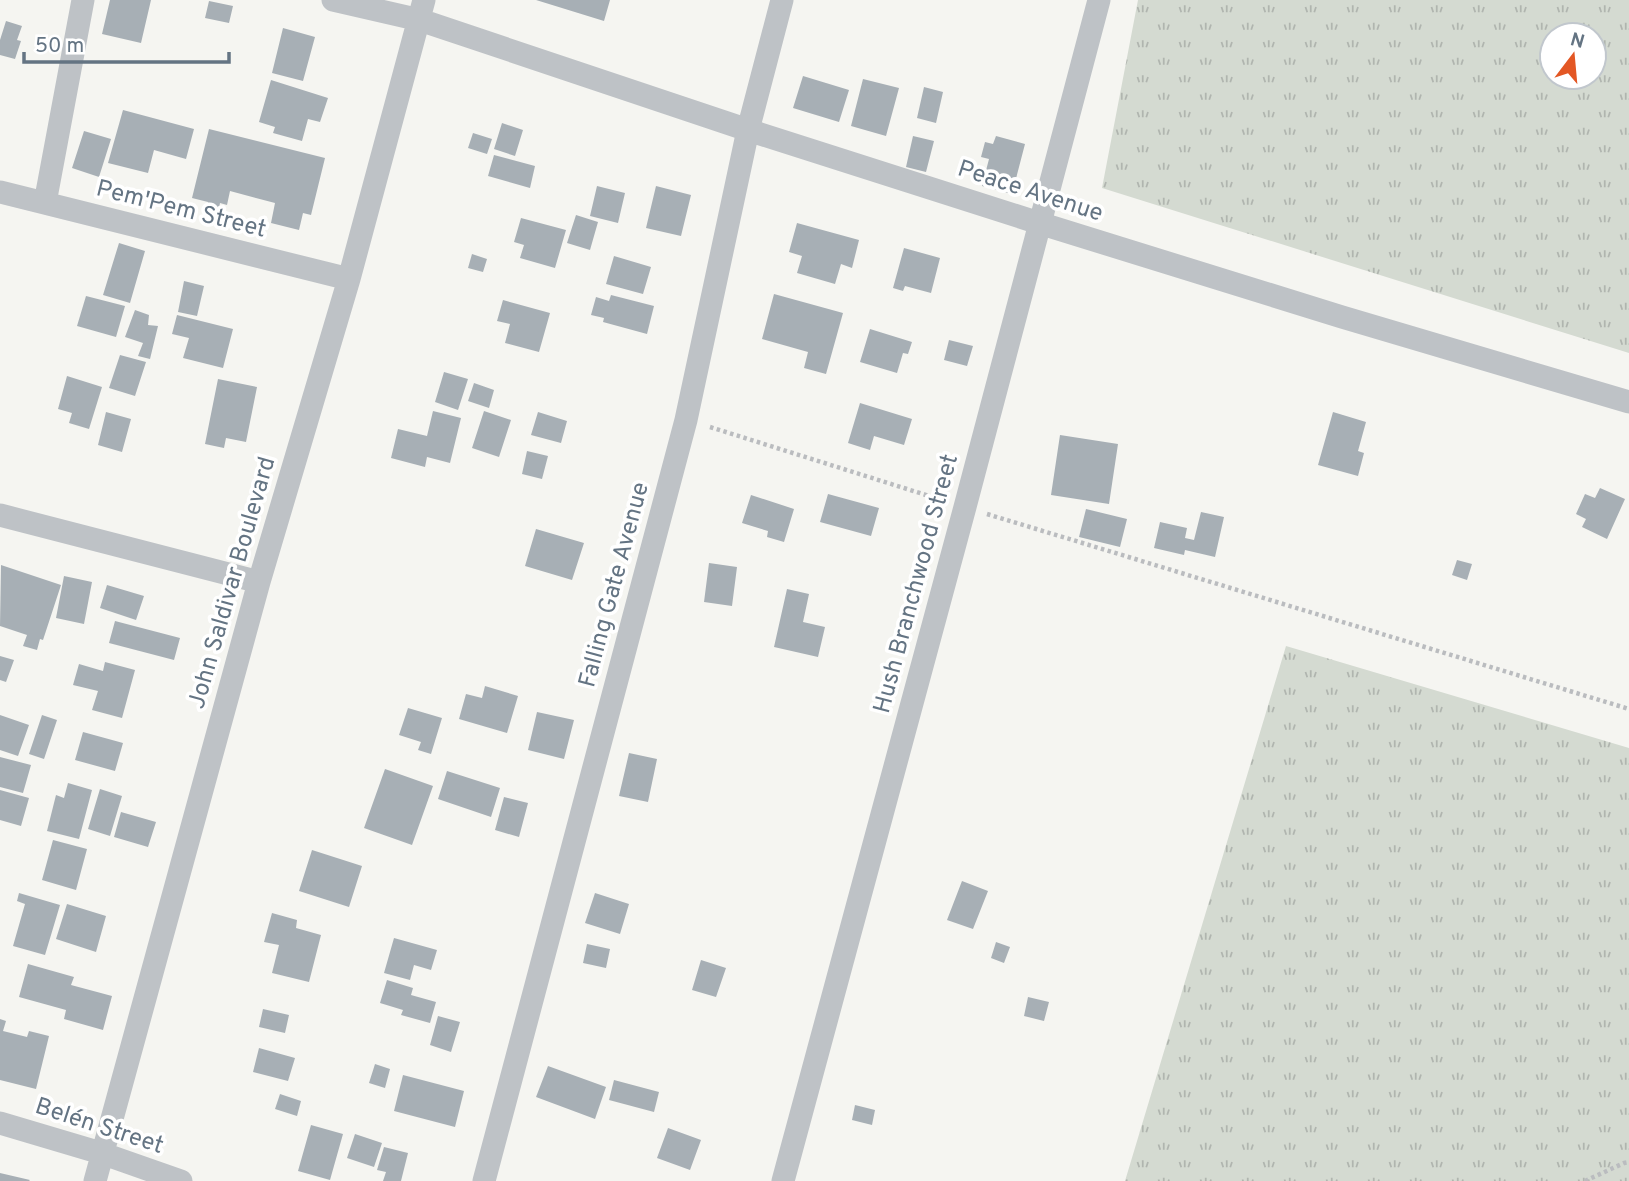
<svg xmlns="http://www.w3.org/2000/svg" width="1629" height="1181" font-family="Overpass,sans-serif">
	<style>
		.grass { fill: url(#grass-tufts); fill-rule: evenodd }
		.building { fill: #a7afb5 }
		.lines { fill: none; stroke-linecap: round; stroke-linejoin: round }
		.path { stroke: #babcbf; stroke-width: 4.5; stroke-dasharray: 3.5 3.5; stroke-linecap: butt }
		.street { stroke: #bec2c6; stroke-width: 23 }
		.labels { text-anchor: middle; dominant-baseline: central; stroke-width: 7; stroke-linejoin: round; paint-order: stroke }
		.street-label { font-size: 24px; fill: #647483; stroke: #fff }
	</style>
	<defs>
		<pattern id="grass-tufts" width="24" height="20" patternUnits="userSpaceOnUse" patternTransform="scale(1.75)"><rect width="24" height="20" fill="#d4dad1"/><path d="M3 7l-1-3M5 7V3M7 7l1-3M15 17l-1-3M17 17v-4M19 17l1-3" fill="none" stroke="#b0b5af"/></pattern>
	</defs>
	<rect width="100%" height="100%" fill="#f5f5f1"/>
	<path class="grass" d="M1138,0H1629V353L1102,188ZM1594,35V77H1552V35Z
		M1286,646L1629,748V1181H1125Z"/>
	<path class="building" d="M110,0H151L141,43L102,34Z
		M536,0H610L604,21Z
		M209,1L233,6L229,23L205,18Z
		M6,21L22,26L17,40L21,41L15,59L0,55V40Z
		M283,28L315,37L303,81L272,73Z
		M803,76L849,90L839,122L793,108Z
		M863,79L899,88L886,136L851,126Z
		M271,80L328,98L320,122L308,119L302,141L273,133L275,127L259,122Z
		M924,87L943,92L936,123L917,118Z
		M123,110L194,129L186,159L154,150L148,173L108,163Z
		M502,123L523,130L515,156L494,149Z
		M209,129L325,158L311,215L303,213L299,230L271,223L275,203L230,191L227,205L220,203L218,213L206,210L208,202L192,198Z
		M84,131L111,139L99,177L72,168Z
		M473,133L492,139L487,154L468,148Z
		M913,136L934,141L926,172L906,167Z
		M996,136L1025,144L1012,194L982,186L989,159L981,157L985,142L993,144Z
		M494,155L535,166L530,188L488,176Z
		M597,186L625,193L618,223L590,216Z
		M656,186L691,195L681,236L646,228Z
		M576,215L598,222L590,250L567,243Z
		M521,218L566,230L555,268L520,258L524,245L514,242Z
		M797,223L859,240L852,268L841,264L835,284L797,273L802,256L789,252Z
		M119,243L145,251L130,303L103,295Z
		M904,248L940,258L931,293L905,286L903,291L893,288Z
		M472,254L487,259L483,272L468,268Z
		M614,256L651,267L643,294L606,284Z
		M184,281L204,286L197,316L178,312Z
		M774,294L843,313L826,374L804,368L808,352L762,339Z
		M611,295L654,306L647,334L603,322L604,318L591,315L596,297L609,301Z
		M86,296L125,306L116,337L77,326Z
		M503,300L550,313L539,352L505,343L510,324L497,321Z
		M135,310L149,315L148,325L158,326L150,359L138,356L143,343L125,337Z
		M177,315L233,329L223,368L183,358L189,338L172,334Z
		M870,329L912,342L908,354L903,353L897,373L860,362Z
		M949,340L973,346L967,366L944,360Z
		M120,355L146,362L135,396L109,388Z
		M444,372L468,379L458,410L435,402Z
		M67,376L102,387L89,429L69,423L72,413L58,409Z
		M218,379L257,387L246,442L226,438L224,448L205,444Z
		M474,383L494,390L489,408L468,401Z
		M860,403L912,419L904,445L874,436L870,450L848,443Z
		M433,411L461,418L450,463L427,457L425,467L391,458L398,429L427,436Z
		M484,411L511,420L499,457L472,448Z
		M106,412L131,419L122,452L98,445Z
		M538,412L567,421L561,443L531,435Z
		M1333,412L1366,422L1358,451L1364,453L1358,476L1318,465Z
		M1060,435L1118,444L1109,504L1051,495Z
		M527,451L548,456L542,479L522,474Z
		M1600,488L1625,499L1607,539L1582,527L1586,519L1576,514L1585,494L1595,498Z
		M828,494L879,508L871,536L820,522Z
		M751,495L794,509L784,542L767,537L768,531L742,523Z
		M1086,509L1127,519L1120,547L1079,537Z
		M1201,512L1224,517L1215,557L1185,550L1184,555L1154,548L1160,522L1187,528L1185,538L1194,540Z
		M536,529L584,543L572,580L525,566Z
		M1457,560L1472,564L1467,580L1452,575Z
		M709,563L737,567L732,606L704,602Z
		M1,565L61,585L43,640L40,639L37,650L23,646L27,635L0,626Z
		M64,576L92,582L84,624L56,618Z
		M107,585L144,596L136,620L100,608Z
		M787,589L809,594L803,622L825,627L818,657L774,647Z
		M115,621L180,638L174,660L109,643Z
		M0,656L14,660L6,682L0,680Z
		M105,662L135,670L122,718L92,710L98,691L73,685L79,664L103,671Z
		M485,686L518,696L507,733L459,719L466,694L482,698Z
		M408,708L442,718L431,754L418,750L421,742L399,735Z
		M537,712L574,720L564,759L528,750Z
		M0,715L29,725L18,756L0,750Z
		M42,715L57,720L44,759L29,754Z
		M83,732L123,743L115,771L75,760Z
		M629,753L657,759L648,802L619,796Z
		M0,757L31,765L23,793L0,787Z
		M385,769L433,786L412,845L364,828Z
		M447,771L500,788L491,817L438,799Z
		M68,783L92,790L79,839L47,831L56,795L64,798Z
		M100,789L122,796L110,836L88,829Z
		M0,790L29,798L21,826L0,820Z
		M504,797L528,803L519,837L495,830Z
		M121,812L156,822L148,847L114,837Z
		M53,840L87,849L76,890L42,880Z
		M312,850L362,866L349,907L299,891Z
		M962,881L988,891L973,929L947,920Z
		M19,893L60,905L45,955L13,946L25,904L17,901Z
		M595,893L629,904L620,934L585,923Z
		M67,904L106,916L96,952L56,939Z
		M272,913L297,920L296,928L321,935L309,982L272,973L279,945L264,942Z
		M394,938L437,950L431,970L414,965L410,980L384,973Z
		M996,942L1010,947L1004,963L991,958Z
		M587,944L610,949L606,968L583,963Z
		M701,960L726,968L716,997L692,990Z
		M28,964L74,977L71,985L112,996L103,1030L64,1019L66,1010L19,997Z
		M387,980L413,988L411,995L436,1002L430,1023L401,1015L403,1010L380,1003Z
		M1028,997L1049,1002L1044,1021L1024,1016Z
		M263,1009L289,1015L285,1033L259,1027Z
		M438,1016L460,1022L451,1052L430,1045Z
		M0,1019L6,1021L3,1031L27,1037L29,1031L49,1036L36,1089L0,1080Z
		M259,1048L295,1058L288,1081L253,1072Z
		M375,1064L390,1069L385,1088L369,1083Z
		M548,1066L606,1087L595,1119L536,1097Z
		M403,1075L464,1091L455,1127L394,1111Z
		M614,1080L659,1092L654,1112L609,1100Z
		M280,1094L301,1101L297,1116L275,1109Z
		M855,1105L875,1110L872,1125L852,1120Z
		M311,1125L343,1134L330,1180L298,1171Z
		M668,1128L701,1140L690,1170L657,1158Z
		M355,1134L382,1143L374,1167L347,1158Z
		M384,1147L408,1153L401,1181H383L386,1172L377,1170Z
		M0,1173L30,1180L29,1181H0Z"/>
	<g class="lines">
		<path class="path" d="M710,427L942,500
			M987,514L1629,709
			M1585,1181L1624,1163L1629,1162"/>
		<path class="street" d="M333,0L420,20L748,130L1039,223L1342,317L1629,402
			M0,192L349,279
			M45,203L83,0
			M0,515L259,582
			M0,1123L101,1153L181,1181
			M95,1181L259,582L349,279L424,0
			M484,1181L686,420L748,130L782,0
			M783,1181L965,507L1099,0"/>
	</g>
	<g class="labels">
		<g class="street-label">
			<text transform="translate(1030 192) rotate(18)">Peace Avenue</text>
			<text transform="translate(181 210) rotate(14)">Pem'Pem Street</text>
			<text transform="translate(233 583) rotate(-74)">John Saldivar Boulevard</text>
			<text transform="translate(917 584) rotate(-75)">Hush Branchwood Street</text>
			<text transform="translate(615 585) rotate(-75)">Falling Gate Avenue</text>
			<text transform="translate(99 1127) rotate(18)">Belén Street</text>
		</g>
	</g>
	<g transform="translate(1573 56) rotate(16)"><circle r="33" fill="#ffffff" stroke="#c1c7cd" stroke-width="2"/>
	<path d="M0-5L12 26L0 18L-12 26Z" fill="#e35724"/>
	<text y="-10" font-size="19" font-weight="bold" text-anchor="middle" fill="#647483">N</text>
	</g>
	<path d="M24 52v10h205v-10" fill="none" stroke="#647483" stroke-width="3.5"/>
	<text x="35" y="52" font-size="21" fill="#647483" stroke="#ffffff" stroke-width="5" paint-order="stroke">50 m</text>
</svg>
